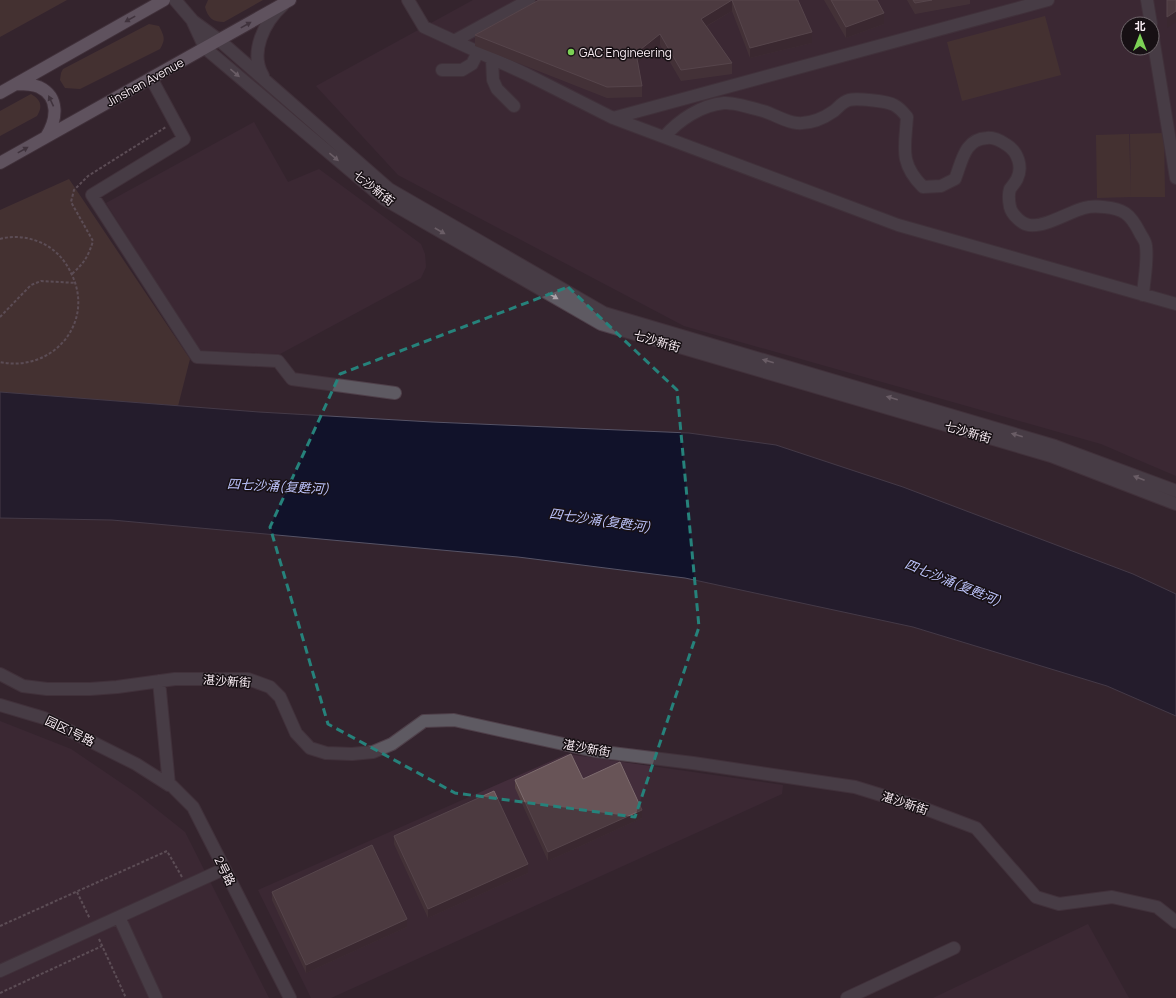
<svg xmlns="http://www.w3.org/2000/svg" width="1176" height="998" font-family="Manrope,'Noto Sans SC',sans-serif">
	<style>
		.built { fill: #432d3b; fill-rule: evenodd }
		.green { fill: #574137 }
		.water { fill: #11122a; stroke: #565366 }
		.lines { fill: none; stroke-linecap: round; stroke-linejoin: round }
		.minor-casing { stroke: #4f404a; stroke-width: 14 }
		.major-casing { stroke: #4f404a; stroke-width: 14 }
		.path { stroke: #8c7e86; stroke-width: 2; stroke-dasharray: 3 2; stroke-linecap: butt }
		.minor { stroke: #5e5a62; stroke-width: 12 }
		.major { stroke: #928999; stroke-width: 12 }
		.wall { fill: #564244 }
		.shaded-wall { fill: #412e33 }
		.building { fill: #685457; stroke: #7e6c6f }
		.oneway { fill: #4e4650 }
		.oneway2 { fill: #aba3aa }
		.marked { fill: none; stroke: #26827b; stroke-width: 3; stroke-dasharray: 8 5; stroke-linejoin: round }
		.poi-dot { fill: #7cd155; stroke: #171014; stroke-width: 1.5 }
		.labels { text-anchor: middle; dominant-baseline: central; stroke-width: 3; stroke-linejoin: round; paint-order: stroke }
		.poi-label { font-size: 12px; fill: #f8ecf3; stroke: #171014; text-anchor: start }
		.street-label { font-size: 12px; fill: #f8ecf3; stroke: #171014 }
		.water-label { font-size: 13px; font-style: italic; fill: #bec5fd; stroke: #171014 }
	</style>
	<rect width="100%" height="100%" fill="#34242e"/>
	<path class="built" d="M473,0H1176V476L1101,444L684,326L398,175L316,86ZM1128,24H1152V48H1128Z
		M254,122L288,182L319,169L421,244L425,254L426,267L421,278L280,354L198,350L106,203Z
		M0,721L71,749L136,793L185,832L269,998H0Z
		M567,754L783,785L782,794L331,998H311L258,890Z
		M1088,924L1129,998H933Z"/>
	<path class="green" d="M0,0H67L0,37Z
		M208,0H263L224,22C213,22 208,18 205,7Z
		M1045,16L1061,75L962,101L947,42Z
		M149,24L159,26C164,36 166,39 160,49L80,89L65,88L60,80L61,73L63,69Z
		M31,94C41,100 43,106 37,116L0,136V111Z
		M1164,133L1165,197H1131L1130,134Z
		M1129,134L1131,197L1097,198L1096,135Z
		M69,179L190,359L178,406L0,392V210Z"/>
	<path class="water" d="M0,392L259,412L432,422L689,433L776,445L903,487L1133,574L1176,594V716L1107,686L913,627L685,578L518,557L112,520L0,518Z"/>
	<g class="lines">
		<defs>
			<path id="minor" d="M175,0L193,21L219,40L389,189L604,313L1055,446L1176,491
				M408,0L424,27L526,74L613,118L898,225L1176,304
				M1147,0L1151,24
				M193,22L205,48L384,199L601,324L1051,456L1176,504
				M1152,32L1176,178
				M454,41L529,0
				M492,59L493,80L497,89L514,106
				M442,70H462L472,64L478,52
				M263,76C249,53 264,22 283,5
				M151,78L184,139L92,195L197,357L278,361L292,379L395,393
				M613,118L1048,0
				M664,137C679,120 701,105 724,103C734,102 752,108 763,111C774,114 785,122 797,123C810,124 824,118 834,111C839,107 842,102 849,100C856,98 887,101 894,105C900,108 903,112 907,117C905,148 899,163 923,187L941,186L955,179C962,162 964,139 987,138C994,137 1001,141 1007,145C1018,152 1023,167 1017,179C1015,183 1012,186 1010,189C1008,195 1009,202 1010,207C1012,215 1022,224 1029,225C1044,228 1069,212 1084,208C1094,205 1116,207 1125,213C1131,217 1137,227 1140,233C1142,237 1146,242 1146,246C1148,262 1144,279 1143,295
				M0,674L23,686L47,689H90L117,687L175,679H248L270,687L280,697L296,733L310,748L326,753L352,754L373,752L392,744L424,721L454,720L595,751L693,763L855,787L923,808L976,828L1036,897L1059,904L1112,897L1157,907L1176,922
				M159,681L169,785
				M0,705L44,718L136,764L169,785L172,786L193,807L290,998
				M119,917L156,998
				M0,971L224,869
				M847,998L954,948"/>
			<path id="major" d="M17,84C24,84 32,84 39,87C60,97 57,120 46,137
				M0,93L164,0
				M0,163L290,0"/>
		</defs>
		<use href="#minor" class="minor-casing"/>
		<use href="#major" class="major-casing"/>
		<path class="path" d="M0,239C14,235 28,237 42,243C55,249 65,260 71,273C96,322 53,373 0,362
			M72,274C84,263 88,257 93,241L71,202L74,190L88,176L166,127
			M0,317L31,285L41,281L76,283
			M77,892L90,919
			M0,926L167,851L182,877
			M99,939L126,998
			M0,993L102,946"/>
		<use href="#minor" class="minor"/>
		<use href="#major" class="major"/>
	</g>
	<path class="wall" d="M539,0H798L812,43L750,58L732,11L707,26L732,63V74L681,81L660,45L638,62L642,86V97L607,98L475,46V35Z
		M824,0H877L884,24L846,38Z
		M907,0H970V4L915,14Z
		M583,779L642,818L548,861L515,788V780Z
		M394,836L528,873L428,918L394,844Z
		M272,892L407,927L306,973L272,900Z"/>
	<path class="shaded-wall" d="M732,0V11L701,29V19Z
		M1176,11V22L1167,28V17Z
		M884,13V24L846,38V27Z
		M812,32V43L750,58V48Z
		M660,34V45L636,64V53Z
		M642,810V818L548,861V852Z
		M528,864V873L428,918V909Z
		M407,919V927L306,973V965Z"/>
	<path class="building" d="M539,0H732L701,19L732,63L681,70L660,34L636,53L642,86L607,87L475,35Z
		M732,0H798L812,32L750,48Z
		M831,0H877L884,13L846,27Z
		M913,0H932L915,3Z
		M1167,0H1176V11L1167,17Z
		M571,754L583,779L620,762L642,810L548,852L515,780Z
		M494,791L528,864L428,909L394,836Z
		M372,845L407,919L306,965L272,892Z"/>
	<defs><path id="oneway-solid" d="M-6-.8H1V-3.2L6.5 0L1 3.2V.8H-6Z"/></defs>
	<g class="oneway">
		<use href="#oneway-solid" transform="translate(130 19) rotate(151)"/>
		<use href="#oneway-solid" transform="translate(246 25) rotate(-29)"/>
		<use href="#oneway-solid" transform="translate(51 101) rotate(-115)"/>
		<use href="#oneway-solid" transform="translate(23 150) rotate(-29)"/>
	</g>
	<g class="oneway2">
		<use href="#oneway-solid" transform="translate(235 73) rotate(40)"/>
		<use href="#oneway-solid" transform="translate(334 157) rotate(40)"/>
		<use href="#oneway-solid" transform="translate(440 231) rotate(30)"/>
		<use href="#oneway-solid" transform="translate(553 296) rotate(30)"/>
		<use href="#oneway-solid" transform="translate(768 361) rotate(-164)"/>
		<use href="#oneway-solid" transform="translate(892 398) rotate(-164)"/>
		<use href="#oneway-solid" transform="translate(1017 435) rotate(-164)"/>
		<use href="#oneway-solid" transform="translate(1139 478) rotate(-159)"/>
	</g>
	<path d="M0 0H1176V998H0ZM568,287L677,390L699,627L635,817L455,793L328,724L270,527L340,374Z" fill="#34242e" fill-opacity=".55" fill-rule="evenodd"/>
	<path class="marked" d="M568,287L677,390L699,627L635,817L455,793L328,724L270,527L340,374Z"/>
	<circle class="poi-dot" cx="571" cy="52" r="4"/>
	<g class="labels">
		<g class="poi-label">
			<text x="579" y="52">GAC Engineering</text>
		</g>
		<g class="street-label">
			<text transform="translate(145 82) rotate(-29)">Jinshan Avenue</text>
			<text transform="translate(374 188) rotate(38)">七沙新街</text>
			<text transform="translate(657 341) rotate(16)">七沙新街</text>
			<text transform="translate(968 432) rotate(16)">七沙新街</text>
			<text transform="translate(227 681) rotate(4)">湛沙新街</text>
			<text transform="translate(70 731) rotate(26)">园区1号路</text>
			<text transform="translate(587 748) rotate(10)">湛沙新街</text>
			<text transform="translate(905 803) rotate(18)">湛沙新街</text>
			<text transform="translate(225 871) rotate(63)">2号路</text>
		</g>
		<g class="water-label">
			<text transform="translate(278 486) rotate(3)">四七沙涌(复甦河)</text>
			<text transform="translate(600 520) rotate(8)">四七沙涌(复甦河)</text>
			<text transform="translate(953 582) rotate(22)">四七沙涌(复甦河)</text>
		</g>
	</g>
	<g transform="translate(1140 36)"><circle r="19" fill="#171014" stroke="#71686d"/>
	<path d="M0-3L7 15L0 10L-7 15Z" fill="#7cd155"/>
	<text y="-6" font-size="11" font-weight="bold" text-anchor="middle" fill="#f8ecf3">北</text>
	</g>
</svg>
